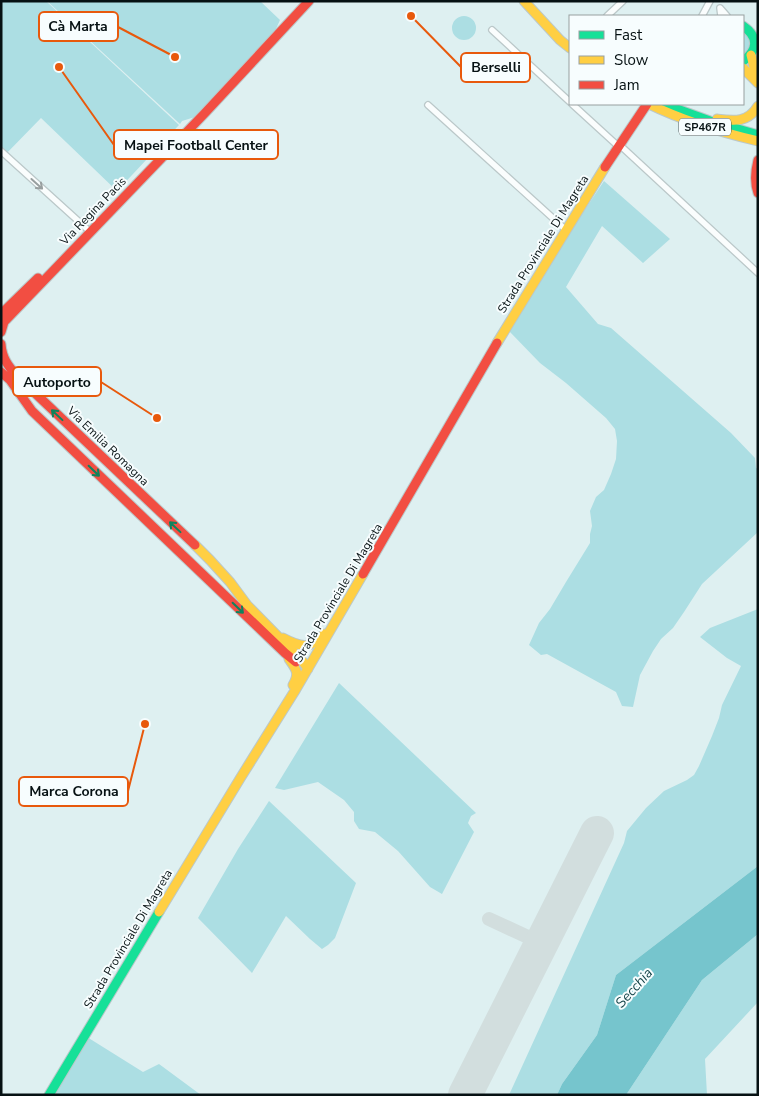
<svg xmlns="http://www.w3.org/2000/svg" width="759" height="1096" font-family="'Nunito Sans',sans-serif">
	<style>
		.green { fill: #acdee3 }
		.water { fill: #76c5cd }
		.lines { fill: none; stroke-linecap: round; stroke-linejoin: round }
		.taxiway { stroke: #d2dede; stroke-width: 14 }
		.runway { stroke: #d2dede; stroke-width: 34 }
		.street-casing { stroke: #bbc8c9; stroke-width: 8 }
		.fast-casing { stroke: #bbc8c9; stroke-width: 11 }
		.slow-casing { stroke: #bbc8c9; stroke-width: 11 }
		.jam-casing { stroke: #bbc8c9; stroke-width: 11 }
		.street { stroke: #fafdfd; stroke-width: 5.5 }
		.fast { stroke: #16e098; stroke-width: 9 }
		.slow { stroke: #ffcf43; stroke-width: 9 }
		.jam { stroke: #f24e42; stroke-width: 9 }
		.oneway { stroke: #989f9f }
		.oneway2 { stroke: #0f835c }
		.labels { text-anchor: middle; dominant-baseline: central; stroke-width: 4; stroke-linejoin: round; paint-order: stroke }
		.shield { fill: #f7fdfe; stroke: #4e585a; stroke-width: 1 }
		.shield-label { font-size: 11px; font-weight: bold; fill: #061113 }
		.street-label { font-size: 12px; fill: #061113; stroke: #f7fdfe }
		.water-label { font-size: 14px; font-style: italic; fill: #0e3f44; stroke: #f7fdfe }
		.leader { fill: none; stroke: #e8590c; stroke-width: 2 }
		.callout-dot { fill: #e8590c; stroke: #f7fdfe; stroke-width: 2 }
		.callout { fill: #f7fdfe; stroke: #e8590c; stroke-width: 2 }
		.callout-label { font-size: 14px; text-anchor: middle; font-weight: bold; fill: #061113 }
	</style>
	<rect width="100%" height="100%" fill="#def0f1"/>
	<path class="green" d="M1,1H46L179,125L117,191L41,118L3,157L1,155Z
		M47,1H260L280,20L275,31L195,117L182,121L180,124Z
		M452 28a12 12 0 1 1 24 0a12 12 0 1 1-24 0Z
		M743,30C753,37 753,49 743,56Z
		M604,181L670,239L643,263L602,226L566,287L598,324L611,328L731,433L755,458L756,468L758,469V532L702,584L684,612L673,628L661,639L653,651L640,675L633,707L622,706L616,692L547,654L541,655L529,645L539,623L550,609L566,582L590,543V534L592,526L590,511L596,497L604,490L611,474L616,459L617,441L615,429L606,418L566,383L540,363L509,331L544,271Z
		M758,609V866L616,975L597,1035L562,1084L557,1095H509L624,843L627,831L646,808L664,791L687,780L694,775L699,766L712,736L719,718L722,705L741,666L727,658L700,637L710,628Z
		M339,683L476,813L471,816L468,823L474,832L442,894L430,887L398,851L375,832L359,829L354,821V812L344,800L318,782L284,790L275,788Z
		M269,801L356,883L335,938L328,945L322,949L310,939L286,916L252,973L198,918L238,849Z
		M758,934V1002L705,1059L707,1095H626L702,980Z
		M87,1037L143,1072L159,1064L201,1095H53Z"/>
	<path class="water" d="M758,866V934L702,980L626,1095H557L562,1084L597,1035L616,975Z"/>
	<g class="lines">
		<path class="taxiway" d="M489,919L541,943"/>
		<path class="runway" d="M465,1095L597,833"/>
		<defs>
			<path id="street" d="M607,16L623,1
				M702,16L710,1
				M721,16L720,8L727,16
				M492,30L570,102
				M572,104L618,146L623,148L758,273
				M428,105L566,230
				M1,151L86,228"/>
			<path id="fast" d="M743,26C759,37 758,50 743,61
				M663,104L710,121L758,135
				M49,1095L159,912"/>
			<path id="slow" d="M524,1L560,40L570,48
				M751,55L754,67L758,75
				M743,68L758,83
				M649,104C684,121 720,132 758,141
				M717,119C734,121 748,123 758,106
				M497,343L605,167
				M195,545L210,560L230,582L247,605L304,663L308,669
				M283,638C300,647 311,650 324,634
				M289,659C296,669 300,673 293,685
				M159,912L241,777L296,689L363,574"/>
			<path id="jam" d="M758,160C755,172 754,182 758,193
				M605,167L647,104
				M1,314L38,278
				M1,332L4,322L204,114L309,1
				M1,344C2,358 8,366 17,376L195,545
				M1,372L10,380L32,411L285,653L296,662
				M363,574L497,343"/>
		</defs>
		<use href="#street" class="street-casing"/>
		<use href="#fast" class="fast-casing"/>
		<use href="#slow" class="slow-casing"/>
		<use href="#jam" class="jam-casing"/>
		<use href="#street" class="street"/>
		<use href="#fast" class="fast"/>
		<use href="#slow" class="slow"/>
		<use href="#jam" class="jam"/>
	</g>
	<defs><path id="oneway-shaft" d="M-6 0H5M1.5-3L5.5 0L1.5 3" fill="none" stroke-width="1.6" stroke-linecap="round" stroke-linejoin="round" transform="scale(1.25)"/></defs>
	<use class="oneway" href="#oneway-shaft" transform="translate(37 184) rotate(42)"/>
	<g class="oneway2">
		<use href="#oneway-shaft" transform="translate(57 415) rotate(-137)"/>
		<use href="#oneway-shaft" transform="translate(94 471) rotate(44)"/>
		<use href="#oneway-shaft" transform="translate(175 527) rotate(-137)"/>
		<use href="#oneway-shaft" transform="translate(238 608) rotate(44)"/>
	</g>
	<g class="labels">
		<rect class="shield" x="679" y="118.5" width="52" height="17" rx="4"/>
		<g class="shield-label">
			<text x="705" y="127">SP467R</text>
		</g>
		<g class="street-label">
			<text transform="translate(93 211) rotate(-46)">Via Regina Pacis</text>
			<text transform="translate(543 244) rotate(-58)">Strada Provinciale Di Magreta</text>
			<text transform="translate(108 446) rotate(44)">Via Emilia Romagna</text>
			<text transform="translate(338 593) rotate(-59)">Strada Provinciale Di Magreta</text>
			<text transform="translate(128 939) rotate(-59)">Strada Provinciale Di Magreta</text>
		</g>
		<g class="water-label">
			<text transform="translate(634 988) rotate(-48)">Secchia</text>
		</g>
	</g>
	<path class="leader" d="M175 57L118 27M411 16L461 67M59 67L114 145M157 418L101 382M145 724L128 791"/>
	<g class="callout-dot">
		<circle cx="175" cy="57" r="5"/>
		<circle cx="411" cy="16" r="5"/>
		<circle cx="59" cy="67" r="5"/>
		<circle cx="157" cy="418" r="5"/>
		<circle cx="145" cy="724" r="5"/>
	</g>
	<g class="callout">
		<rect x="39" y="12" width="79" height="29" rx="5"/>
		<rect x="461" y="53" width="69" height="29" rx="5"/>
		<rect x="114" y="130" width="164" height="29" rx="5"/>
		<rect x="13" y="367" width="88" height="29" rx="5"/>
		<rect x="19" y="777" width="109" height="29" rx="5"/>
	</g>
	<g class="callout-label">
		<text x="78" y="31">Cà Marta</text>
		<text x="496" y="72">Berselli</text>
		<text x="196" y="150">Mapei Football Center</text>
		<text x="57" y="387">Autoporto</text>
		<text x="74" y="796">Marca Corona</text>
	</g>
	<rect width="759" height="1096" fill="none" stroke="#061113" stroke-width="5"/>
	<rect x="569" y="15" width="175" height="90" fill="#f7fdfe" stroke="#979fa0"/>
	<rect x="579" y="31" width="25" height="8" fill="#16e098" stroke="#979fa0"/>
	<text x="614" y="40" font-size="15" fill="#061113">Fast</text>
	<rect x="579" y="56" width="25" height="8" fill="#ffcf43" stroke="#979fa0"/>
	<text x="614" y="65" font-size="15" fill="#061113">Slow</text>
	<rect x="579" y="81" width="25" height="8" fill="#f24e42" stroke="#979fa0"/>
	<text x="614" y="90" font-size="15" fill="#061113">Jam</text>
</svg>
